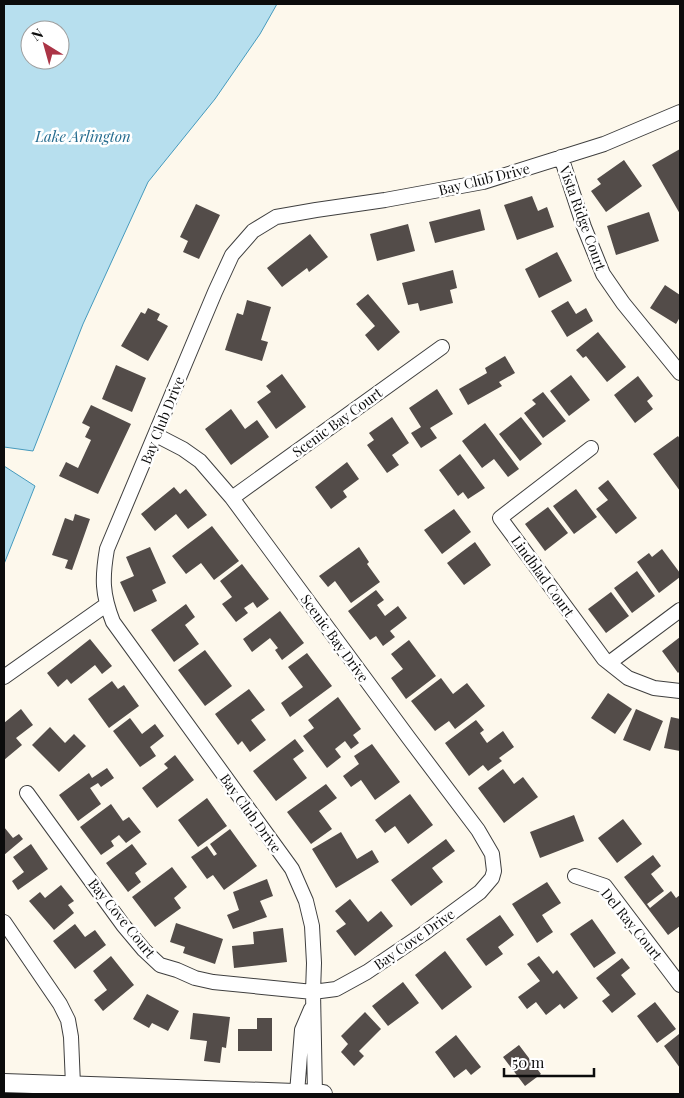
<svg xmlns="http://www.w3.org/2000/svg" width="684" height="1098" font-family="'Playfair Display',serif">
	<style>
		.water { fill: #b7dfee; stroke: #469abd; fill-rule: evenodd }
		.building { fill: #534c49 }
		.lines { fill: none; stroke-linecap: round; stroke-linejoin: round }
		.minor-casing { stroke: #3f3f3f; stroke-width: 16 }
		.tertiary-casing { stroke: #3f3f3f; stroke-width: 20 }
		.minor { stroke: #fff; stroke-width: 14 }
		.tertiary { stroke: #fff; stroke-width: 18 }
		.labels { text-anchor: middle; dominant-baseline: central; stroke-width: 5; stroke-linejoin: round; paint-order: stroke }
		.street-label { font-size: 14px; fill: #0c0c0c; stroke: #fff }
		.water-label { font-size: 15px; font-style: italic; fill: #246b8e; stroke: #fff }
	</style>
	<rect width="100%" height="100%" fill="#fdf8ec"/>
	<path class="water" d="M4,4H277L260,34L215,99L148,182L83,324L33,451L4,447ZM30,30H60V60H30Z
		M4,466L35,486L4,564Z"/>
	<path class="building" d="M680,149V214L652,165Z
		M624,160L642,186L606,212L591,191L601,184L597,179Z
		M532,196L538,211L547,207L554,227L517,240L504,205Z
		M196,204L220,215L199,259L183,252L188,241L180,237Z
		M480,209L485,230L435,243L429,222Z
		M649,212L659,241L616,255L607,226Z
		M408,224L415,251L377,261L370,234Z
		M310,234L328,257L309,272L307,268L282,287L267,268Z
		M557,252L572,281L539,298L525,269Z
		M453,270L457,288L450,290L453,303L420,311L418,303L408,305L402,283Z
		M665,285L680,295V317L676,324L650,308Z
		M368,294L400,332L378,351L365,335L375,326L356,304Z
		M247,300L271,307L261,340L268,342L262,361L225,350L237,313L243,315Z
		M568,301L576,314L586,308L593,321L567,337L551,311Z
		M148,308L160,314L157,320L168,326L148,361L121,346L141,312L145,314Z
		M598,332L626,367L607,382L586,356L583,358L576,350Z
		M505,356L515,373L499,382L502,386L468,405L459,389L487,373L485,368Z
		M116,365L146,378L132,412L102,399Z
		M282,374L306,407L276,429L257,402L271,392L266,386Z
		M571,375L590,400L569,416L550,391Z
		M638,376L653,396L647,401L653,409L635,423L614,395Z
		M437,389L453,414L430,428L437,438L421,448L411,433L421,427L409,408Z
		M543,392L566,421L543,438L524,413L536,404L532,400Z
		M91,405L131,424L98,494L59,476L66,462L78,468L91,440L85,437L90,427L82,423Z
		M231,409L245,429L257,420L269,437L231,465L205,429Z
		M392,417L409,443L392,455L399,465L387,473L367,445L374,440L369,433Z
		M521,417L542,444L520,461L499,434Z
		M485,423L519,469L508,477L494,459L482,468L462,441Z
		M678,436L680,439V491L653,454Z
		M460,454L485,488L468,499L463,492L458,496L439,470Z
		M347,462L359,479L343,491L347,497L331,509L315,487Z
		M608,480L637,518L616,534L596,509L608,500L598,488Z
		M174,487L180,494L186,489L207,515L188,529L176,514L155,531L141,514Z
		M576,489L597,517L574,534L553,506Z
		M548,507L568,533L545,551L525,524Z
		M454,509L471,532L442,554L424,530Z
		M75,514L90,519L72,570L65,568L68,560L52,555L65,518L73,521Z
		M212,526L239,561L214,580L201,563L186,574L172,556Z
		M475,542L491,565L464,585L447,563Z
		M150,547L166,583L152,590L157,601L134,612L120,582L134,576L126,557Z
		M359,547L369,562L367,564L380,582L351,603L335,581L328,587L319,576Z
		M662,549L680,573V577L659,593L637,562L649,553L652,557Z
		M242,564L269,599L257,608L253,602L244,608L248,613L236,622L222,604L232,597L220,581Z
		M637,571L655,596L632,613L614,588Z
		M376,590L384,600L377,605L385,616L398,606L407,618L390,631L395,637L383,646L376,636L370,640L348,611Z
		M611,592L629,616L606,633L588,609Z
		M186,604L195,617L185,625L199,644L174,662L151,630Z
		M280,611L304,643L282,660L275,650L278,648L270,638L252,652L243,639Z
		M680,637V671L678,673L662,651Z
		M90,639L112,666L102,674L95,665L71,684L67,679L58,687L47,673Z
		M409,640L436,676L406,699L391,678L403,669L391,654Z
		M205,650L232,686L205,706L178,670Z
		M307,653L332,686L290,717L281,703L303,687L288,667Z
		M441,678L453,694L467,683L485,706L455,729L449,721L435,731L411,701Z
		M112,681L118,689L124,685L139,706L109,728L88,699Z
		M249,689L265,710L251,720L266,740L250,752L242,741L238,745L215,714Z
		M608,693L632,709L615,734L591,718Z
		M338,697L361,729L353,735L359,743L351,749L345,741L335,749L341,757L327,768L303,736L314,728L308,720Z
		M21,709L33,725L16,738L22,745L4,760V723Z
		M636,709L663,721L650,751L623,740Z
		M671,717L680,719V751L664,748Z
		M130,718L142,734L155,724L164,736L150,747L156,756L140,767L113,731Z
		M476,720L484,730L480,733L487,743L503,731L514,747L499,758L502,761L488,771L483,765L469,776L445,743Z
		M50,727L65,743L74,734L86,746L59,772L32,745Z
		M295,739L304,751L293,759L307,778L276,801L253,771Z
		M372,744L400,782L375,800L361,780L351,787L343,776L359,764L354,756Z
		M175,755L194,780L157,808L142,788L168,768L164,764Z
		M107,768L114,778L101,787L98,783L90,788L101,804L78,821L59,795L89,773L92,778Z
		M503,769L514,784L523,777L538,797L504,823L478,788Z
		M326,784L337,798L319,811L332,829L311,844L287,812Z
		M410,794L433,825L408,844L395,826L385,833L375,820Z
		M207,798L227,826L198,847L178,820Z
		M111,804L123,821L129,817L141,832L126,843L119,835L111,841L114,846L101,855L80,827Z
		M574,815L584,841L540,858L530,832Z
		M623,819L642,844L617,863L598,838Z
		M4,827L13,838L19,834L23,839L4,855Z
		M230,829L257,866L224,890L213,875L207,879L191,857L207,846L214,856L217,854L210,844Z
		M341,832L357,859L372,850L379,862L336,888L312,849Z
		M446,839L455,851L432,868L443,882L411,906L391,880Z
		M31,844L48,869L18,890L12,881L24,872L13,857Z
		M132,844L147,864L135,873L141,882L128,892L106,863Z
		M653,855L661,866L651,874L664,891L647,904L650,908L671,891L676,898L680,895V926L668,935L624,877Z
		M172,867L187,887L174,898L181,908L155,927L132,897Z
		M267,879L273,896L260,901L267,917L233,929L227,915L239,910L233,892Z
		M547,882L561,903L542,915L553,932L537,943L512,904Z
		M61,885L74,901L68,905L74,913L54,930L29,901L40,892L45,898Z
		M350,899L368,922L381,911L393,926L355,956L336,931L346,924L335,911Z
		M500,915L514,935L498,947L503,954L486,966L466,939Z
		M592,919L616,953L594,968L570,934Z
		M176,923L223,939L215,964L183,953L185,947L170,942Z
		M75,924L85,937L95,930L106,945L75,969L53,941Z
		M283,928L287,962L234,968L232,946L254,944L253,932Z
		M445,951L472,987L442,1010L415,975Z
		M111,956L134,985L103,1011L94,1000L107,990L93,971Z
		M539,956L553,974L557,970L578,998L564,1009L560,1004L546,1015L536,1002L527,1009L518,997L540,981L527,964Z
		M622,958L630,968L621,975L636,994L612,1013L602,1001L610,995L596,978Z
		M403,982L419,1003L388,1026L372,1006Z
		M147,994L179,1011L168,1031L152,1023L149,1028L133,1019Z
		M655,1002L676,1029L657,1043L637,1016Z
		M365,1012L381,1029L359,1051L364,1056L354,1066L341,1052L348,1044L341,1036Z
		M193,1013L230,1017L226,1048L222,1047L220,1063L204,1061L207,1041L190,1039Z
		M257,1018H272V1051H238V1029H257Z
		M679,1034L680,1036V1068L664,1046Z
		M456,1035L481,1067L471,1075L466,1069L454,1078L435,1052Z
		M519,1045L541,1074L525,1086L503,1057Z"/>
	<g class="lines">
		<defs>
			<path id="minor" d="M561,157L584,227L603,274L623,303L680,373
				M591,448L500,518L604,659L628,678L654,688L680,691
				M232,498L442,347
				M609,663L680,610
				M4,677L106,605
				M27,793L123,925L144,950L160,965L177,970L195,978L213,982L313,992L336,989L367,972L423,934L480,892L492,878L494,871L492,854L478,830L408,737L232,498L200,461L183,449L156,435
				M575,876L605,886L680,985
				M4,922L60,1004L68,1020L71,1037L73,1085
				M297,1093L302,1030L311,1009
				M315,1094L313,992L314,963L312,926L306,901L292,869L113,622C102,594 102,578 107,549L215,292L232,255L253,231L276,217L316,210L385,200L483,182L604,144L680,112"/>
			<path id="tertiary" d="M4,1083L323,1094"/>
		</defs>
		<use href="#minor" class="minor-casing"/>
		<use href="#tertiary" class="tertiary-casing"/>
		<use href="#minor" class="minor"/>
		<use href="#tertiary" class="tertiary"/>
	</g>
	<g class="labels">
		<g class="street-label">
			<text transform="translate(484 179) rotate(-14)">Bay Club Drive</text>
			<text transform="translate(583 218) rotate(70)">Vista Ridge Court</text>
			<text transform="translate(162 420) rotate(-68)">Bay Club Drive</text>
			<text transform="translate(337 422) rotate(-36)">Scenic Bay Court</text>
			<text transform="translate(543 576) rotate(54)">Lindblad Court</text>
			<text transform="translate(335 638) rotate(54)">Scenic Bay Drive</text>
			<text transform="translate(251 813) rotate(54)">Bay Club Drive</text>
			<text transform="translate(122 918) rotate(51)">Bay Cove Court</text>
			<text transform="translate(632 924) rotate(51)">Del Ray Court</text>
			<text transform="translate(414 939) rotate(-35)">Bay Cove Drive</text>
		</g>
		<g class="water-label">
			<text x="83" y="136">Lake Arlington</text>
		</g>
	</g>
	<rect width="684" height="1098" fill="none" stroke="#0c0c0c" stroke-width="10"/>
	<g transform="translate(45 45) rotate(323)"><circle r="24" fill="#ffffff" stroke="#9e9e9e"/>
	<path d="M0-4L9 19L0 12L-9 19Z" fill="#ab3446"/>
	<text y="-8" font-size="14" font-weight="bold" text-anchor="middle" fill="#0c0c0c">N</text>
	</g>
	<path d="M504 1068v8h90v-8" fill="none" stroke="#0c0c0c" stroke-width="2.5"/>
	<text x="512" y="1068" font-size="15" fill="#0c0c0c" stroke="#ffffff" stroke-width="4" paint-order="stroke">50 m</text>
</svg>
